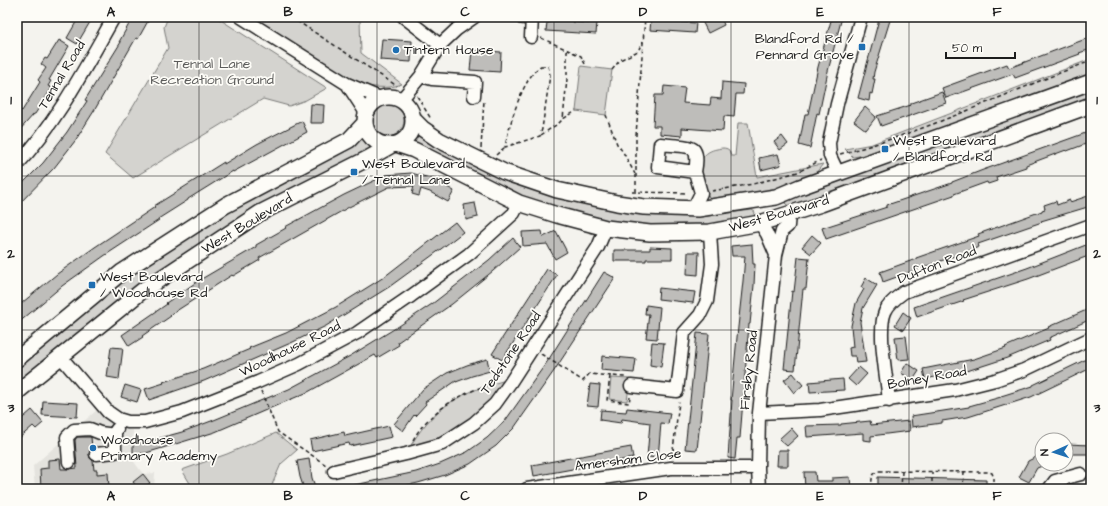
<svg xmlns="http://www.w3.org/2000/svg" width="1108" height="506" font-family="'Architects Daughter',sans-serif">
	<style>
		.built { fill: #e4e3de }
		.green { fill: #d4d3cf; stroke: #787876 }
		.building { fill: #bebdba; stroke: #1c1c1c }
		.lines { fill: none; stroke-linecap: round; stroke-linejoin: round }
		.minor-casing { stroke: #1c1c1c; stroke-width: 15 }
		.major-casing { stroke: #1c1c1c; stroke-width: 18 }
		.path { stroke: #1c1c1c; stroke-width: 1.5; stroke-dasharray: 4 3; stroke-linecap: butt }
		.minor { stroke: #fdfcf7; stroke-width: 12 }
		.major { stroke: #fdfcf7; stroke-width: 15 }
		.grid { fill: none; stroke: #1c1c1c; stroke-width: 1; stroke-opacity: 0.55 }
		.poi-dot { fill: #1f6fb2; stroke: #fdfcf7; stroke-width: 1.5 }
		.labels { text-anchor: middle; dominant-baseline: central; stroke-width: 3.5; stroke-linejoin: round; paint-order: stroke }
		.poi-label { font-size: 14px; fill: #1c1c1c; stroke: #fdfcf7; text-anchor: start }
		.park-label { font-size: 14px; fill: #5c5c5b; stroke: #fdfcf7 }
		.street-label { font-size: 14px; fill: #1c1c1c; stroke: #fdfcf7 }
		.neatline { fill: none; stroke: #1c1c1c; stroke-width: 1.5 }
		.grid-label { font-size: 13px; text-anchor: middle; font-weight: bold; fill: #1c1c1c }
	</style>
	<rect width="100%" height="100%" fill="#f4f3ee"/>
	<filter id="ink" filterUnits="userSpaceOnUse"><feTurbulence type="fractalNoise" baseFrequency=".025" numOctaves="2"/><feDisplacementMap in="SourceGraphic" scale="8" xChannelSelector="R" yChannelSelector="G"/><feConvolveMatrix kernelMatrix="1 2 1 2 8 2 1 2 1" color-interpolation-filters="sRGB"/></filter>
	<g filter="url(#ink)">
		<path class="built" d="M98,409L113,426L133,430L132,459L143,474L155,473L154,489H35L33,466Z"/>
		<path class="green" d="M168,17H216L327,88L306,100L289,106L263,99L133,178L105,154L168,48L164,27Z
			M253,17H361L360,19L361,53L402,84C387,90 369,87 354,83Z
			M1091,59V74L1069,83L877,153L853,157L845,149L872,144Z
			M581,66L612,70L606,115L576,111Z
			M1091,87V97L790,207L781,200Z
			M370 120a17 17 0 1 1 34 0a17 17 0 1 1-34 0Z
			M738,123H748L757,177L823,164L815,174L784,187L754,195L711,201C706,195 699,166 702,159C705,153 711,150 717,149C721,148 725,147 729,150L731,156H735Z
			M415,134L486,169L667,211L707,216L752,210L755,212L754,216L722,224L700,226H659L605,220L524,198L411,142Z
			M361,135L374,148L290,194L17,387V365L140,266L230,208Z
			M514,378L474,423L406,454C432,405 462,391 514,378Z
			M611,378L630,379L627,401L609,399Z
			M276,433L297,450L281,464L271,487L274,489H191V485L182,470L227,454Z"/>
		<path class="building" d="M79,17H93L77,44L67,38Z
			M133,17H140L148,21L138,39L136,38L94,111L75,141L54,168L17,206V189L43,163L67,132L87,101L85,100L121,42H119Z
			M519,17H524V25L518,24Z
			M550,17H573V22L589,23L590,22H597L596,34L546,31L547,22L549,23Z
			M711,17H721L724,25L708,33L702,21Z
			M832,17H842L828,71L819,114L817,113L810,148L799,145L805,114H808L818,67Z
			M882,17H891L874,72L873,79H875L872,94L870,93L869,101L858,98L879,19H881Z
			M651,20L696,23L695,33L650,30Z
			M1091,37V49L1079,53L1080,54L1015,78L1013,74L946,98L942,88L1007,64L1009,68Z
			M382,39L412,41L411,62L380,60Z
			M59,40L69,46L49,80L51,81L48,86L52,88L35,114H34L17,133V114L21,110L22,111L40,82L38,80L46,68L41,64L45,58L47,59Z
			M472,50L501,52L500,72L470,70Z
			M722,82L744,84L743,94H736L734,117L724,116L723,131L682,128V136L660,134V126H653L655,95H663L664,86L685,88L683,103L710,105L711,98L721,99Z
			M942,92L946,103L881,126L877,116L911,105V103Z
			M311,104L324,105L323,123H310Z
			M865,107L876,117L866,130L854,121Z
			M302,121L307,132L233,172V171L188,199V200L158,219L159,220L104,256L62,286L17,324V307L57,274L95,247L155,207L154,206L224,162V164L257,144Z
			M1091,131V142L1067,151L1066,150L1026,165V167L996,177L997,181L988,184L987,182L954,194V195L826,239L822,228L887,207V205L952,183V182L983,170Z
			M782,136L788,144L780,150L774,142Z
			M778,154L781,165L761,170L759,158Z
			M411,173L434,179L454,191L448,202L430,192L421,189L419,196L412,194L414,186L389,187L349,207L259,258L260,260L233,276L232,275L170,315L171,316L142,336L143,337L129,346L122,335L167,304L166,303L198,281L256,247V245L286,228L285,227L344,195L386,175Z
			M1091,195V206L1041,221L1042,222L978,244L979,247L883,282L880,272L916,259V258L979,236L978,234L1042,211V210L1045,209L1044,205L1056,201L1057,205L1070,200V202Z
			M475,203L478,217L466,220L464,205Z
			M455,222L463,232L437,252L389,287L326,326L293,342L204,381L149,400L145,389L164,383L163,382L203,369L250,349L249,348L286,333L336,307L384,277Z
			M542,231L543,237L556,231L567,252L555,259L547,244L523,246L522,232Z
			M812,235L821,243L811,254L802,247Z
			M513,238L520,247L493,271L452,304L398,342L399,345L377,358L375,355L308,392L215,432L146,453L133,454V443H142L182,432L214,420L289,389L350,356L399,326L432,304L489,260Z
			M1091,243V255L1028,279L963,300L964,301L917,317L914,307L1027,268Z
			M752,244L753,264H755L754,285L750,324H749L740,438H737L735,459L728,458L732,400H731L738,327L743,281L745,256H732L731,246Z
			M650,247L672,248V259H646V261H614V250H650Z
			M688,252H699L698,275L687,274Z
			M798,257L809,258L806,289H803L795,370L784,369L792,291L794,292Z
			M547,269L557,275L502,360L492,354Z
			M604,272L615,278L554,371L514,428L496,446L470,464L445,475L418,483L389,489H350V486L416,472L440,464L467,452L487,438L505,421L547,362Z
			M866,278L877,285L863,308L860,322L866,362L856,363L855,356H850L849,348L853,347L851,326L856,303L864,289L861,287Z
			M659,288L695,292L693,303L658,299Z
			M646,305L660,307L657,339L646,338L649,314H645Z
			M1091,308V319L1049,338L1050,340L1007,358L970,370L925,379L923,369L974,359L1006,348L1005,347L1049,328L1048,327Z
			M903,312L911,318L903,330L895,325Z
			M697,333L709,334L697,450L685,449Z
			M906,336L909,359L898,360L895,337Z
			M652,342L664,343L661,367L650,365Z
			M111,347L123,348L119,379L107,377Z
			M602,356L636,359L634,373L601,370Z
			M1091,357V368L1031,397L968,417L942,421V423L912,427L911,416L969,407V406L1001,397V396L1033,386V385Z
			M487,359L490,371L472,376L456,382V381L425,402L426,404L415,416L414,415L403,431L394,424L423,389L447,373L467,365Z
			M907,363L919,371L913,380L901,373Z
			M859,367L867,374L856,386L848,379Z
			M793,373L803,385L794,393L784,380Z
			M843,379L844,390L810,392L809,382Z
			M590,384L600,385L598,407L587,406Z
			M125,385L141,390L137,402L121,397Z
			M43,401L78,403L77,417L42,415Z
			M627,408L670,413L668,424L661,423L658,458L647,457L650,423L622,419L621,423L600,420L601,410L626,412Z
			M32,410L43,423L36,429L33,426L17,440V423Z
			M870,421L871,425L909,421L910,431L871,436V441L863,440V433L807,437L806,426L841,425V424Z
			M389,426L392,437L350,446L349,443L312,451L310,440L344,432L345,436Z
			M791,428L798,436L787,446L779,439Z
			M77,437H91L92,448L89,454L90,458L93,461L94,470H97V474L108,473L109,488L41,489L40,469L48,468V460L60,459L61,469H69L77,468L75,440Z
			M1066,444L1091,445V454H1066Z
			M631,447L633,458L534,476L532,465Z
			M778,450H788V466H777Z
			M1042,454V466L1037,468L1029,482L1019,477L1028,461Z
			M309,459L312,478L316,489H304L300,477L297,461Z
			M804,472H815L816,481H832V478L850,477L851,489H805Z
			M143,474L150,483L142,489H138L133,482Z
			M878,477L986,480V489H912V487H897L891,488V489H882V487H878Z"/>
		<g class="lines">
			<defs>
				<path id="minor" d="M241,17L347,84L380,98
					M404,17L440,45
					M531,37L532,17
					M421,76L432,79L475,82L474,96
					M347,84L366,113
					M401,100L421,76L440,45L457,29L474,17
					M17,165C57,122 85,68 114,17
					M838,173L830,156L829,143L837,104L861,17
					M693,209L701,193L695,172L658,167L660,144C667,145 690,145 694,150C698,156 696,166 695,172
					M760,223L767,234L776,255
					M60,356L108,412L118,419L128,422H145L182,412L258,382L299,364L357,333L411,296L469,254L514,213L519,203
					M631,386L677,391L684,333L700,315L707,301L712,264L710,232
					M889,401C887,379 877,331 885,312C888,304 897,297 904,292L1091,225
					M759,413L820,410L955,390L995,380L1024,370L1091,338
					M96,454L115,452V432L117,429
					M69,462L67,437L74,430L90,429L100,433L115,435
					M334,471L406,454L442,444L474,423L495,404L510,383L598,247L606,228
					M527,489L671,468H758
					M759,489L758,468L759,413L776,255L782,231L788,226L789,214
					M1049,489L1055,481L1081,474"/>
				<path id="major" d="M365 121a24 24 0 1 1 48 0a24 24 0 1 1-48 0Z
					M413,119L423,129L439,140L504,172L557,190L617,203L644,207L698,209L776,197L800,187L1091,82
					M396,144L414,150L519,203L557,215L606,228L650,233L710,232L760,223L821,204L1091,105
					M17,359L122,272L226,205L349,140L365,123
					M17,392L142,291L260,213L367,159L392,145"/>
			</defs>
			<use href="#minor" class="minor-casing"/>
			<use href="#major" class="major-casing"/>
			<path class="path" d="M291,17L397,86
				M541,38L581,56L585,64
				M567,50V79L563,119L576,111
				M541,66H548L550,75L542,129L540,136L505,147C509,126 522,78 541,66Z
				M612,70L620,60L638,51L643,41
				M417,96L431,119
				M606,115L617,144L623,152L635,174
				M541,135L559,123L563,119
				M481,148L484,100
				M840,154C927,132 1007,92 1091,61
				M496,155L505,147
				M712,191L753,184L798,172L821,160
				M632,192L688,193
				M636,192V135L645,17
				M541,354L583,381L589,374L625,377
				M610,376L607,400L629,403L630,397
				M261,391L278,432L326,465
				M413,440C429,410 465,391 497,382
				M672,458L679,402
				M872,489C872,482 870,475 878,471L989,472L992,473L994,478V489
				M901,489L902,472
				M932,489V472
				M963,489L964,472"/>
			<use href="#minor" class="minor"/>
			<use href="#major" class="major"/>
		</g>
	</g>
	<path class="grid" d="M199,17V489M377,17V489M554,17V489M731,17V489M909,17V489M17,176H1091M17,330H1091"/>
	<g class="poi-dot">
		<rect x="858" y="43" width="8" height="8" rx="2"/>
		<circle cx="396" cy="50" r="4"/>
		<rect x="881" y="145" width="8" height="8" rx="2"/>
		<rect x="350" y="168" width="8" height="8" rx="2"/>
		<rect x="88" y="281" width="8" height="8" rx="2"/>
		<circle cx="93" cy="448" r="4"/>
	</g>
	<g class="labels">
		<g class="poi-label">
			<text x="854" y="39" text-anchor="end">Blandford Rd /<tspan x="854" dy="16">Pennard Grove</tspan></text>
			<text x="404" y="50">Tintern House</text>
			<text x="893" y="141">West Boulevard<tspan x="893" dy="16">/ Blandford Rd</tspan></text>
			<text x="362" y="164">West Boulevard<tspan x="362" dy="16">/ Tennal Lane</tspan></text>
			<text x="100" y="277">West Boulevard<tspan x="100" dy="16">/ Woodhouse Rd</tspan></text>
			<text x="101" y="440">Woodhouse<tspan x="101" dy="16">Primary Academy</tspan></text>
		</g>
		<g class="park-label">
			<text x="212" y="64">Tennal Lane<tspan x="212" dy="16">Recreation Ground</tspan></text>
		</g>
		<g class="street-label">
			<text transform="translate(62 75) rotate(-59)">Tennal Road</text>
			<text transform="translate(779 214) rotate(-16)">West Boulevard</text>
			<text transform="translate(247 224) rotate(-31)">West Boulevard</text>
			<text transform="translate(937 265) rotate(-21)">Dufton Road</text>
			<text transform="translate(290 349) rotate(-26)">Woodhouse Road</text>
			<text transform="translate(511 353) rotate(-56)">Tedstone Road</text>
			<text transform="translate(749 370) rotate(-84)">Firsby Road</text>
			<text transform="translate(927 378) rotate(-10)">Bolney Road</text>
			<text transform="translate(628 460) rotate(-7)">Amersham Close</text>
		</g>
	</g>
	<rect width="1108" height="506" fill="none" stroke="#fdfcf7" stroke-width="44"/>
	<g transform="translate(1054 452) rotate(267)"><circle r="19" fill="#fdfcf7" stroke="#a3a29f"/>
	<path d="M0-3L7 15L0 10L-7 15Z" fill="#1f6fb2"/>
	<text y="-6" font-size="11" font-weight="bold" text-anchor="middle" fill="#1c1c1c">N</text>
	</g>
	<path d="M946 52v6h69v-6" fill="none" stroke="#1c1c1c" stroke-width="2"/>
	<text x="952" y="52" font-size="12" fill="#1c1c1c" stroke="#fdfcf7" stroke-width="3" paint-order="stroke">50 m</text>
	<rect x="22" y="22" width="1064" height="462" class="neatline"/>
	<g class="grid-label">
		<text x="111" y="16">A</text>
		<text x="288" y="16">B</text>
		<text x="465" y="16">C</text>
		<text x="643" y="16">D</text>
		<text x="820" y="16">E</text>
		<text x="997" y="16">F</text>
		<text x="11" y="104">1</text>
		<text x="1097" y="104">1</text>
		<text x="11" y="258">2</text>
		<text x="1097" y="258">2</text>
		<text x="11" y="412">3</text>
		<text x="1097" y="412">3</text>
		<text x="111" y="500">A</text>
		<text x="288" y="500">B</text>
		<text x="465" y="500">C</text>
		<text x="643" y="500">D</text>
		<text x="820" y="500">E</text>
		<text x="997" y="500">F</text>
	</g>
</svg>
